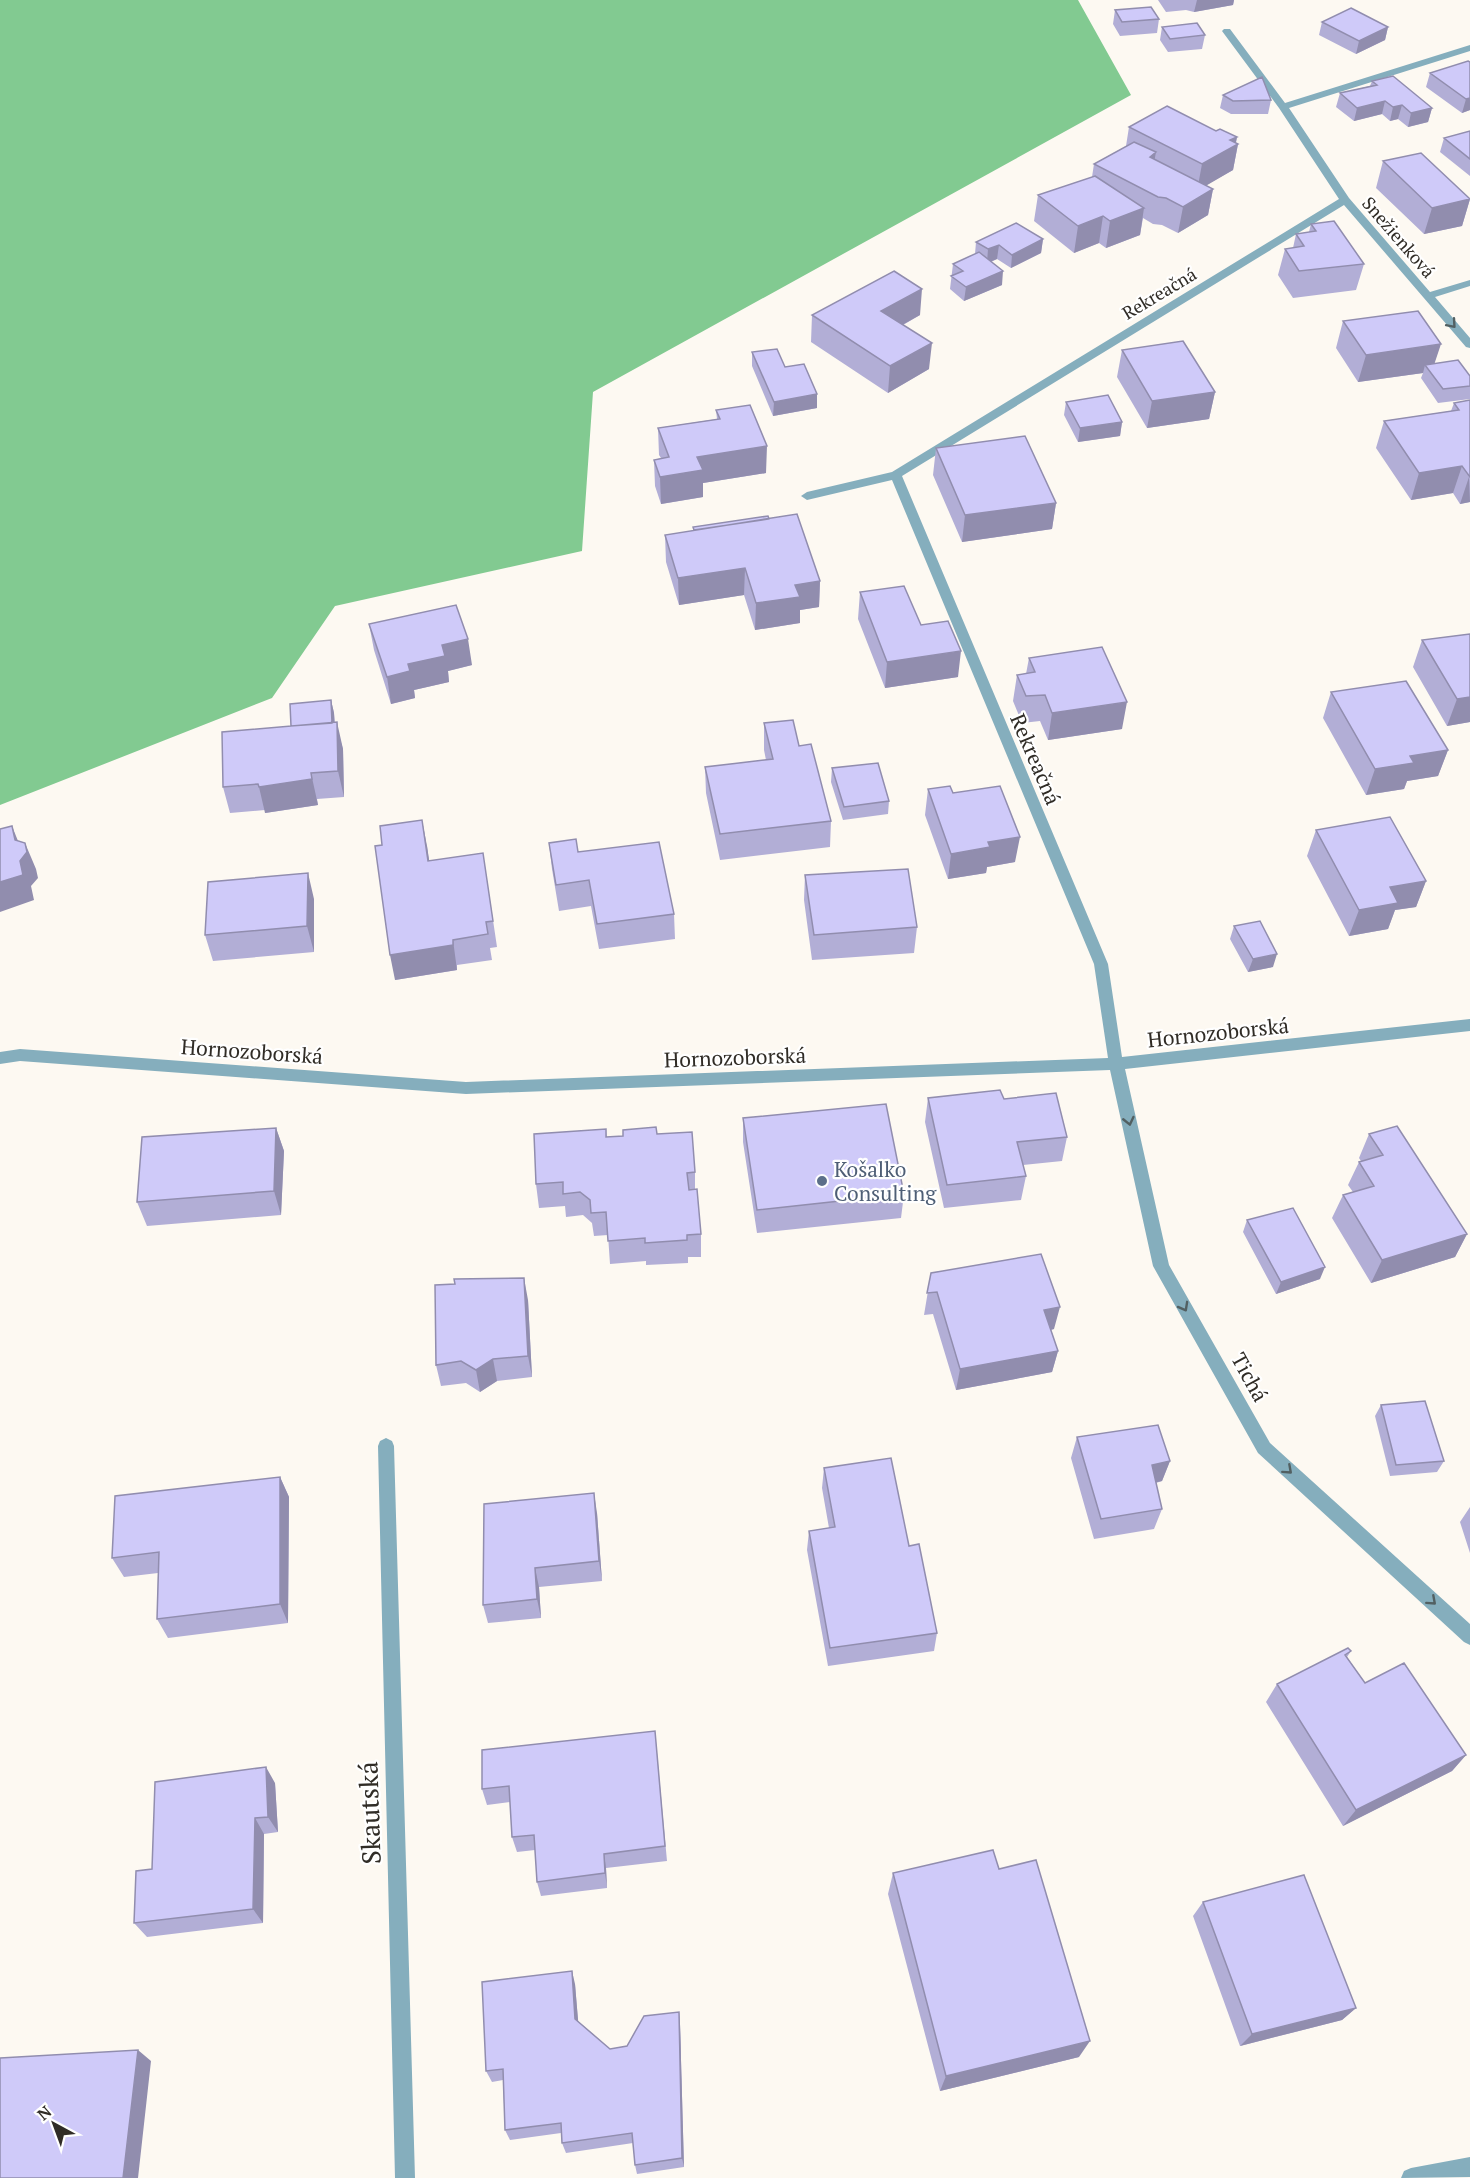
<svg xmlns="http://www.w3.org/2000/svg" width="1470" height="2178" font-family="'PT Serif',serif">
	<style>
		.forest { fill: #82ca91 }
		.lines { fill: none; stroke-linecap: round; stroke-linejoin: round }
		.minor { fill: #85aebd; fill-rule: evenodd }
		.wall { fill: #b2aed6 }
		.shaded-wall { fill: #918dae }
		.building { fill: #cfcaf9; stroke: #918dae; stroke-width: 1.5 }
		.oneway { stroke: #526062 }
		.service-dot { fill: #5c6f8a; stroke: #fff; stroke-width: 2 }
		.labels { text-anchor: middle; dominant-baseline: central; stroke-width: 4.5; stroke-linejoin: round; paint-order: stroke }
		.far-street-label { font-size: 18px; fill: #302c26; stroke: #fff }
		.street-label { font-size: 21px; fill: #302c26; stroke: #fff }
		.service-label { font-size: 21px; fill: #4e5e75; stroke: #fff; text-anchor: start }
		.near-street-label { font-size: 26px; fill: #302c26; stroke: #fff }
	</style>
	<rect width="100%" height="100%" fill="#fdf9f2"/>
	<path class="forest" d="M0,0H1078L1131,95L593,392L582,551L335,606L272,698L0,805Z"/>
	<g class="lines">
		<path class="minor" d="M1224,29H1230L1285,103L1470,45V51L1289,108L1349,198L1430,292L1470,280V286L1435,297L1470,338V348L1466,347L1344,205L902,476L1108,964L1122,1057L1470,1019V1031L1125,1069L1169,1265L1270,1443L1470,1624V1645L1464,1642L1258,1453L1153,1266L1110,1070L466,1094L20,1061L0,1064V1052L20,1049L466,1082L1108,1058L1094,964L892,480L807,500L801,496L807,492L892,472L1339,199L1279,108L1222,31Z
			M386,1438L392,1441L394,1446L415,2178H395L378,1446L380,1441Z
			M1470,2157V2177L1401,2178L1404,2171L1411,2168Z"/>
	</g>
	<path class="wall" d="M1158,0H1234L1233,5L1194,12L1186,10L1166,12Z
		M1115,10L1159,19L1157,33L1120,36L1113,24Z
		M1322,22L1388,27L1385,40L1356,54L1319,35Z
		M1162,27L1205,35L1202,49L1168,52L1160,40Z
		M1470,62V110L1462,113L1426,87L1430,73Z
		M1372,81L1432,108L1428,122L1408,127L1398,119L1390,121L1382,114L1354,121L1336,107L1340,93L1370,86Z
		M1223,95L1271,100L1268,114H1231L1220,108Z
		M1129,127L1216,131L1237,137L1236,143L1238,144L1233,170L1206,185L1213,189L1208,215L1178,233L1162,225L1153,224L1143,218L1140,235L1106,248L1099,243L1074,253L1034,221L1038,195L1092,177L1094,164L1126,146Z
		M1470,131V176L1440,152L1444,138Z
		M1383,161L1470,199L1462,226L1424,234L1376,188Z
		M1311,224L1364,264L1356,290L1293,298L1278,275L1285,249L1293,248L1296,234L1309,232Z
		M1043,239L1041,253L1011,268L997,259L991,262L1002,285L964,301L950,289L953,264L975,254L976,242Z
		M812,315H920L903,325L929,369L888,393L811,342Z
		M1343,321L1435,363L1470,376V399L1438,403L1421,378L1423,373L1358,382L1336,348Z
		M1122,350L1215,392L1209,419L1147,428L1117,377Z
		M752,352L785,367L817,394V408L773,416L752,366Z
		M1470,400V502L1460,504L1453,493L1411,500L1376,448L1384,421L1451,411L1454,403Z
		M1066,402L1122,422L1120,436L1078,442L1064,415Z
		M716,410L766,473L703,483V497L661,504L655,486L654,460L661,458L659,455L658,428L717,419Z
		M936,448L1056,503L1052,529L962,542L933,475Z
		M769,519L820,581L819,607L800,610V623L755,630L744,595L679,605L666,562L665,535L693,531V527Z
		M860,592L921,625L958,677L885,688L858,619Z
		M369,624L472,665L448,671L449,682L414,690L415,698L391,704L374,650Z
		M1470,634V722L1447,726L1413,667L1422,640Z
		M1029,658L1122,729L1048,740L1040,721L1022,723L1013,701L1017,675L1026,674Z
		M1331,692L1448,750L1438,776L1407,781L1404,789L1366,795L1323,718Z
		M331,700L334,713L335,723L343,749L344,797L317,799L318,805L265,813V810L230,813L223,787L291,726Z
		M764,723L799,746L831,821L830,847L720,860L706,793L705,767L766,760L764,750Z
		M832,768L889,801L888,814L843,820L831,782Z
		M928,789L953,793L1015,862L987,867L986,873L948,879L925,815Z
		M1316,830L1426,881L1416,907L1395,910L1388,929L1349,936L1307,856Z
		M549,843L674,914L675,939L599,949L591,906L559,911L552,869Z
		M427,846L429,861L483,853L497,947L490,948L492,960L457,965V970L395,980Z
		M805,875L917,927L914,953L812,960L804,900Z
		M314,899V952L213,961L205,935Z
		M1234,926L1273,967L1248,972L1230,939Z
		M928,1098L1004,1099L1067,1137L1062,1161L1023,1165L1026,1176L1021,1200L944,1208L925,1122Z
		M743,1118L904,1194L901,1218L757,1233L743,1142Z
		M276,1128L284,1151L281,1215L147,1226L137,1202Z
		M606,1129L607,1137L657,1134L695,1172V1189L701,1234V1257H688V1263L646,1265V1261L610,1264L608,1235L594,1236L592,1223L583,1215L566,1217L565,1206L539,1208L536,1184Z
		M1369,1134L1467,1234L1455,1257L1371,1283L1332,1218L1343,1195L1353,1192L1348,1185L1359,1162L1361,1161L1359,1158Z
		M1247,1220L1320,1279L1276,1294L1243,1232Z
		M931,1273L1054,1329L1051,1330L1058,1351L1052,1372L956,1390L933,1314L924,1315Z
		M528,1300L532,1377L497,1381L480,1392L466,1383L441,1386L436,1365Z
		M1381,1405L1444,1461L1437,1472L1390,1476L1375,1416Z
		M1077,1437L1170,1461L1162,1481L1156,1483L1162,1509L1154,1529L1094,1539L1071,1458Z
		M824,1468L937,1633L934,1651L828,1666L807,1550L809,1531L829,1528L822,1488Z
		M280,1477L289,1497L288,1623L168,1638L157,1619L158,1573L124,1577L112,1558Z
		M1470,1507V1553L1460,1522Z
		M597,1513L602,1581L539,1587L541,1618L488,1623L483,1605Z
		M1351,1651L1347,1657L1365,1683L1466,1755L1452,1771L1343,1826L1266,1702L1277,1684Z
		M655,1731L667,1861L606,1868L607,1888L541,1896L537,1882L535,1850L517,1852L512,1837L510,1802L487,1805L482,1789Z
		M275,1783L278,1832L264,1834L263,1923L147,1937L134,1923L152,1869Z
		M999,1869L1079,2057L940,2091L888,1894L893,1873Z
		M1203,1902L1356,2008L1342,2020L1240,2046L1193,1916Z
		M575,1984L578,2021L610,2049L627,2046L679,2012L680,2024L684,2167L637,2174L635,2165L633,2143L566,2153L562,2143L561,2133L510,2140L505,2130L503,2080L492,2082L486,2071Z"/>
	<path class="shaded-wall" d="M1197,0H1234L1233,5L1194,12Z
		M1388,27L1385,40L1356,54L1359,41Z
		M1470,98V110L1462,113L1466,99Z
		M1385,101L1382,114L1354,121L1357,108Z
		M1402,105L1398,119L1390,121L1393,107Z
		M1432,108L1428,122L1408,127L1411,113Z
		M1237,137L1235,146L1238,144L1233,170L1197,191L1202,164L1230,140Z
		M1156,152L1151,179L1150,157Z
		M1213,189L1208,215L1178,233L1183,207Z
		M1470,199L1462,226L1424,234L1432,208Z
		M1144,208L1140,235L1106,248L1110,221Z
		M1103,216L1099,243L1074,253L1078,226Z
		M1043,239L1041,253L1011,268L1012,255Z
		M999,245L997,259L987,263L988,249Z
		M1003,271L1002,285L964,301L966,287Z
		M922,289L920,315L879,338L881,311Z
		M932,343L929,369L888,393L890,366Z
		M1441,344L1432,371L1425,365L1423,373L1358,382L1366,355Z
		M1215,392L1209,419L1147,428L1152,401Z
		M817,394V408L773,416L774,402Z
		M1122,422L1120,436L1078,442L1080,428Z
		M767,446L766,473L703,483V497L661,504L660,477L697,457Z
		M1462,466L1453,493L1411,500L1419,473Z
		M1469,477L1470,502L1460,504Z
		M1056,503L1052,529L962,542L965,515Z
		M745,568L744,595L679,605L678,578Z
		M820,581L819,607L800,610V623L755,630L756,603L795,585Z
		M468,639L472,665L448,671L449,682L414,690L415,698L391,704L387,677L442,645Z
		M961,651L958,677L885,688L887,662Z
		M1470,697V722L1447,726L1457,699Z
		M331,700L334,713L335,737L332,724Z
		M1127,702L1122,729L1048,740L1052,713Z
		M337,722L343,749L344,797L338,771Z
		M1448,750L1438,776L1407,781L1404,789L1366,795L1375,769L1410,756Z
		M311,773L318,805L265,813L259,787Z
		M422,820L427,846L433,886L428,861Z
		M12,826L22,851L25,843L36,869L38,878L31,886L34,900L0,912V882L15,840Z
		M1020,837L1015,862L987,867L986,873L948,879L951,854L988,842Z
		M308,873L314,899V952L307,926Z
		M1426,881L1416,907L1395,910L1388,929L1349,936L1359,910L1390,887Z
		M453,940L457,970L395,980L390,955Z
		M1277,954L1273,967L1248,972L1253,959Z
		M276,1128L284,1151L281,1215L274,1191Z
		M1467,1234L1455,1257L1371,1283L1382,1260Z
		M1325,1267L1320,1279L1276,1294L1281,1282Z
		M524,1278L528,1300L532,1377L528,1356Z
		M1060,1307L1054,1329L1039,1332L1044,1310Z
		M1058,1351L1052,1372L956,1390L960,1369Z
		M493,1359L497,1381L480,1392L476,1370Z
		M1170,1461L1162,1481L1144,1485L1152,1465Z
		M280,1477L289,1497L288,1623L280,1604Z
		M594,1493L597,1513L602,1581L599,1561Z
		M535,1568L539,1587L541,1618L537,1599Z
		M1466,1755L1452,1771L1343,1826L1356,1810Z
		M266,1767L275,1783L278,1832L268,1817Z
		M255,1818L264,1834L263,1923L253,1909Z
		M604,1854L606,1868L607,1888L605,1873Z
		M572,1971L575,1984L579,2031L575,2019Z
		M1356,2008L1342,2020L1240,2046L1252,2034Z
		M679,2012L680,2024L684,2167L682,2158Z
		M1090,2041L1079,2057L940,2091L946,2076Z
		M138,2050L151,2061L138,2178H123Z"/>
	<path class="building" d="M1151,7L1159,19L1122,22L1115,10Z
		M1351,8L1388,27L1359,41L1322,22Z
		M1197,23L1205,35L1170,39L1162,27Z
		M1468,61L1470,62V98L1466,99L1430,73Z
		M1393,76L1432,108L1411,113L1402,105L1393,107L1385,101L1357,108L1340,93L1377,85L1372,81Z
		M1262,77L1271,100L1233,101L1223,95Z
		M1167,106L1216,131L1220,129L1237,137L1230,140L1238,144L1202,164L1129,127Z
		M1470,131V159L1444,138Z
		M1134,142L1156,152L1150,157L1213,189L1183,207L1166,198L1158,197L1094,164Z
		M1421,153L1470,199L1432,208L1383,161Z
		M1095,176L1144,208L1110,221L1103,216L1078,226L1038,195Z
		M1334,221L1364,264L1299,271L1285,249L1304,246L1296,234L1316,231L1311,224Z
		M1016,223L1043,239L1012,255L999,245L988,249L976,242Z
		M979,252L1003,271L966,287L951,276L963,271L953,264Z
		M894,271L922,289L881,311L932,343L890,366L812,315Z
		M1418,311L1441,344L1366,355L1343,321Z
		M1183,341L1215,392L1152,401L1122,350Z
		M777,349L785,367L804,364L817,394L774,402L752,352Z
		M1458,360L1470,376V386L1443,389L1425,365Z
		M1108,395L1122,422L1080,428L1066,402Z
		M1470,400V477L1462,466L1419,473L1384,421L1459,410L1454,403Z
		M750,405L767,446L697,457L703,470L660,477L654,460L669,457L658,428L720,419L716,410Z
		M1025,436L1056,503L965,515L936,448Z
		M797,514L820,581L795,585L800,597L756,603L745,568L678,578L665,535Z
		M768,516L769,519L694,530L693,527Z
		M904,586L921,625L948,621L961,651L887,662L860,592Z
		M456,605L468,639L442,645L445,656L408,664L410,671L387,677L369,624Z
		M1470,634V697L1457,699L1422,640Z
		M1102,647L1127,702L1052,713L1045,695L1026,696L1017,675L1035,672L1029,658Z
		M1406,681L1448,750L1410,756L1414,763L1375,769L1331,692Z
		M331,700L332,723L291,726L290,704Z
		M793,720L799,746L811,744L831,821L720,834L705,767L773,759L764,723Z
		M337,722L338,771L311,773L312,779L259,787L258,784L223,787L222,732Z
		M878,763L889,801L844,807L832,768Z
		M950,786L953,793L1000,786L1020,837L988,842L990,847L951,854L928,789Z
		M1390,817L1426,881L1390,887L1398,903L1359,910L1316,830Z
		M422,820L428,861L483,853L493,921L486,922L488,934L453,940V945L390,955L375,846L382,845L380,826Z
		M12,826L15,840L25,843L27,852L20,861L23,875L0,882V829Z
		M576,839L578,852L659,842L674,914L597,924L589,880L556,885L549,843Z
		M908,869L917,927L814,935L805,875Z
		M308,873L307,926L205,935L208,882Z
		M1260,921L1277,954L1253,959L1234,926Z
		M1000,1090L1004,1099L1056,1093L1067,1137L1017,1142L1026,1176L947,1185L928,1098Z
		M886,1104L904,1194L757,1210L743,1118Z
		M1397,1126L1467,1234L1382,1260L1343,1195L1374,1186L1359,1162L1383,1155L1369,1134Z
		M656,1127L657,1134L692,1132L695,1172L687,1173L689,1190L697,1189L701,1234L687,1235V1240L645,1243V1238L608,1241L606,1212L591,1213L590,1200L580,1192L563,1194V1182L536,1184L534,1134L606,1129V1137L623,1136V1130Z
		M276,1128L274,1191L137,1202L142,1137Z
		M1293,1208L1325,1267L1281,1282L1247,1220Z
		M1041,1254L1060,1307L1044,1310L1058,1351L960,1369L937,1292L927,1293L931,1273Z
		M524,1278L528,1356L493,1359L476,1370L461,1361L436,1365L435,1285L455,1284L454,1279Z
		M1425,1401L1444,1461L1396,1465L1381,1405Z
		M1158,1425L1170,1461L1152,1465L1162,1509L1101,1519L1077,1437Z
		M891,1458L909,1546L919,1544L937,1633L830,1648L809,1531L835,1527L824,1468Z
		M280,1477V1604L157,1619L159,1552L112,1558L115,1496Z
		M594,1493L599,1561L535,1568L537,1599L483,1605L484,1504Z
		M1348,1648L1351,1651L1345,1655L1365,1683L1404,1663L1466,1755L1356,1810L1277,1684Z
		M655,1731L665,1846L604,1854L605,1873L537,1882L534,1835L512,1837L509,1786L482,1789V1750Z
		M266,1767L268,1817L255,1818L253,1909L134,1923L136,1871L152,1869L155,1782Z
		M993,1850L999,1869L1036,1860L1090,2041L946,2076L893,1873Z
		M1304,1875L1356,2008L1252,2034L1203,1902Z
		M572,1971L575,2019L610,2049L627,2046L644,2016L679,2012L682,2158L635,2165L632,2133L562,2143L561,2123L505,2130L503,2069L486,2071L482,1982Z
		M138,2050L123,2178H0V2058Z"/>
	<defs><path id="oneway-chevron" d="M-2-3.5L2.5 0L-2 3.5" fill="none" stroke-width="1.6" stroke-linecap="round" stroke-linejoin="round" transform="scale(1.5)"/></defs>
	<g class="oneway">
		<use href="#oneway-chevron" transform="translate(1452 324) rotate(49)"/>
		<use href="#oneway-chevron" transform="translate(1129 1121) rotate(77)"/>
		<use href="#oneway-chevron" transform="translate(1184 1307) rotate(61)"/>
		<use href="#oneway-chevron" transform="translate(1288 1470) rotate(42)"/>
		<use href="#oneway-chevron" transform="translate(1432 1601) rotate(42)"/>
	</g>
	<circle class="service-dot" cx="822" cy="1181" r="6"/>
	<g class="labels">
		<g class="far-street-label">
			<text transform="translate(1399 237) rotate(49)">Snežienková</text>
			<text transform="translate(1159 293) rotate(-31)">Rekreačná</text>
		</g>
		<g class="street-label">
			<text transform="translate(1036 759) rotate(67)">Rekreačná</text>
			<text transform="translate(1218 1032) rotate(-6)">Hornozoborská</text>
			<text transform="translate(252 1051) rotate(4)">Hornozoborská</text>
			<text transform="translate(735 1057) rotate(-2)">Hornozoborská</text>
			<text transform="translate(1250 1377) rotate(61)">Tichá</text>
		</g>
		<g class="service-label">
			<text x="834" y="1169">Košalko<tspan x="834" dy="24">Consulting</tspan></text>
		</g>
		<g class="near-street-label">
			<text transform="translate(369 1813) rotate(-92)">Skautská</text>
		</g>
	</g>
	<g transform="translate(54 2124) rotate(319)" stroke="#ffffff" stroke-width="4.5" paint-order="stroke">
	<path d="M0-4.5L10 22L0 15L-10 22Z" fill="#302c26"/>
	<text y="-9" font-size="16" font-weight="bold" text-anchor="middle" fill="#302c26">N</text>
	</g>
</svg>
